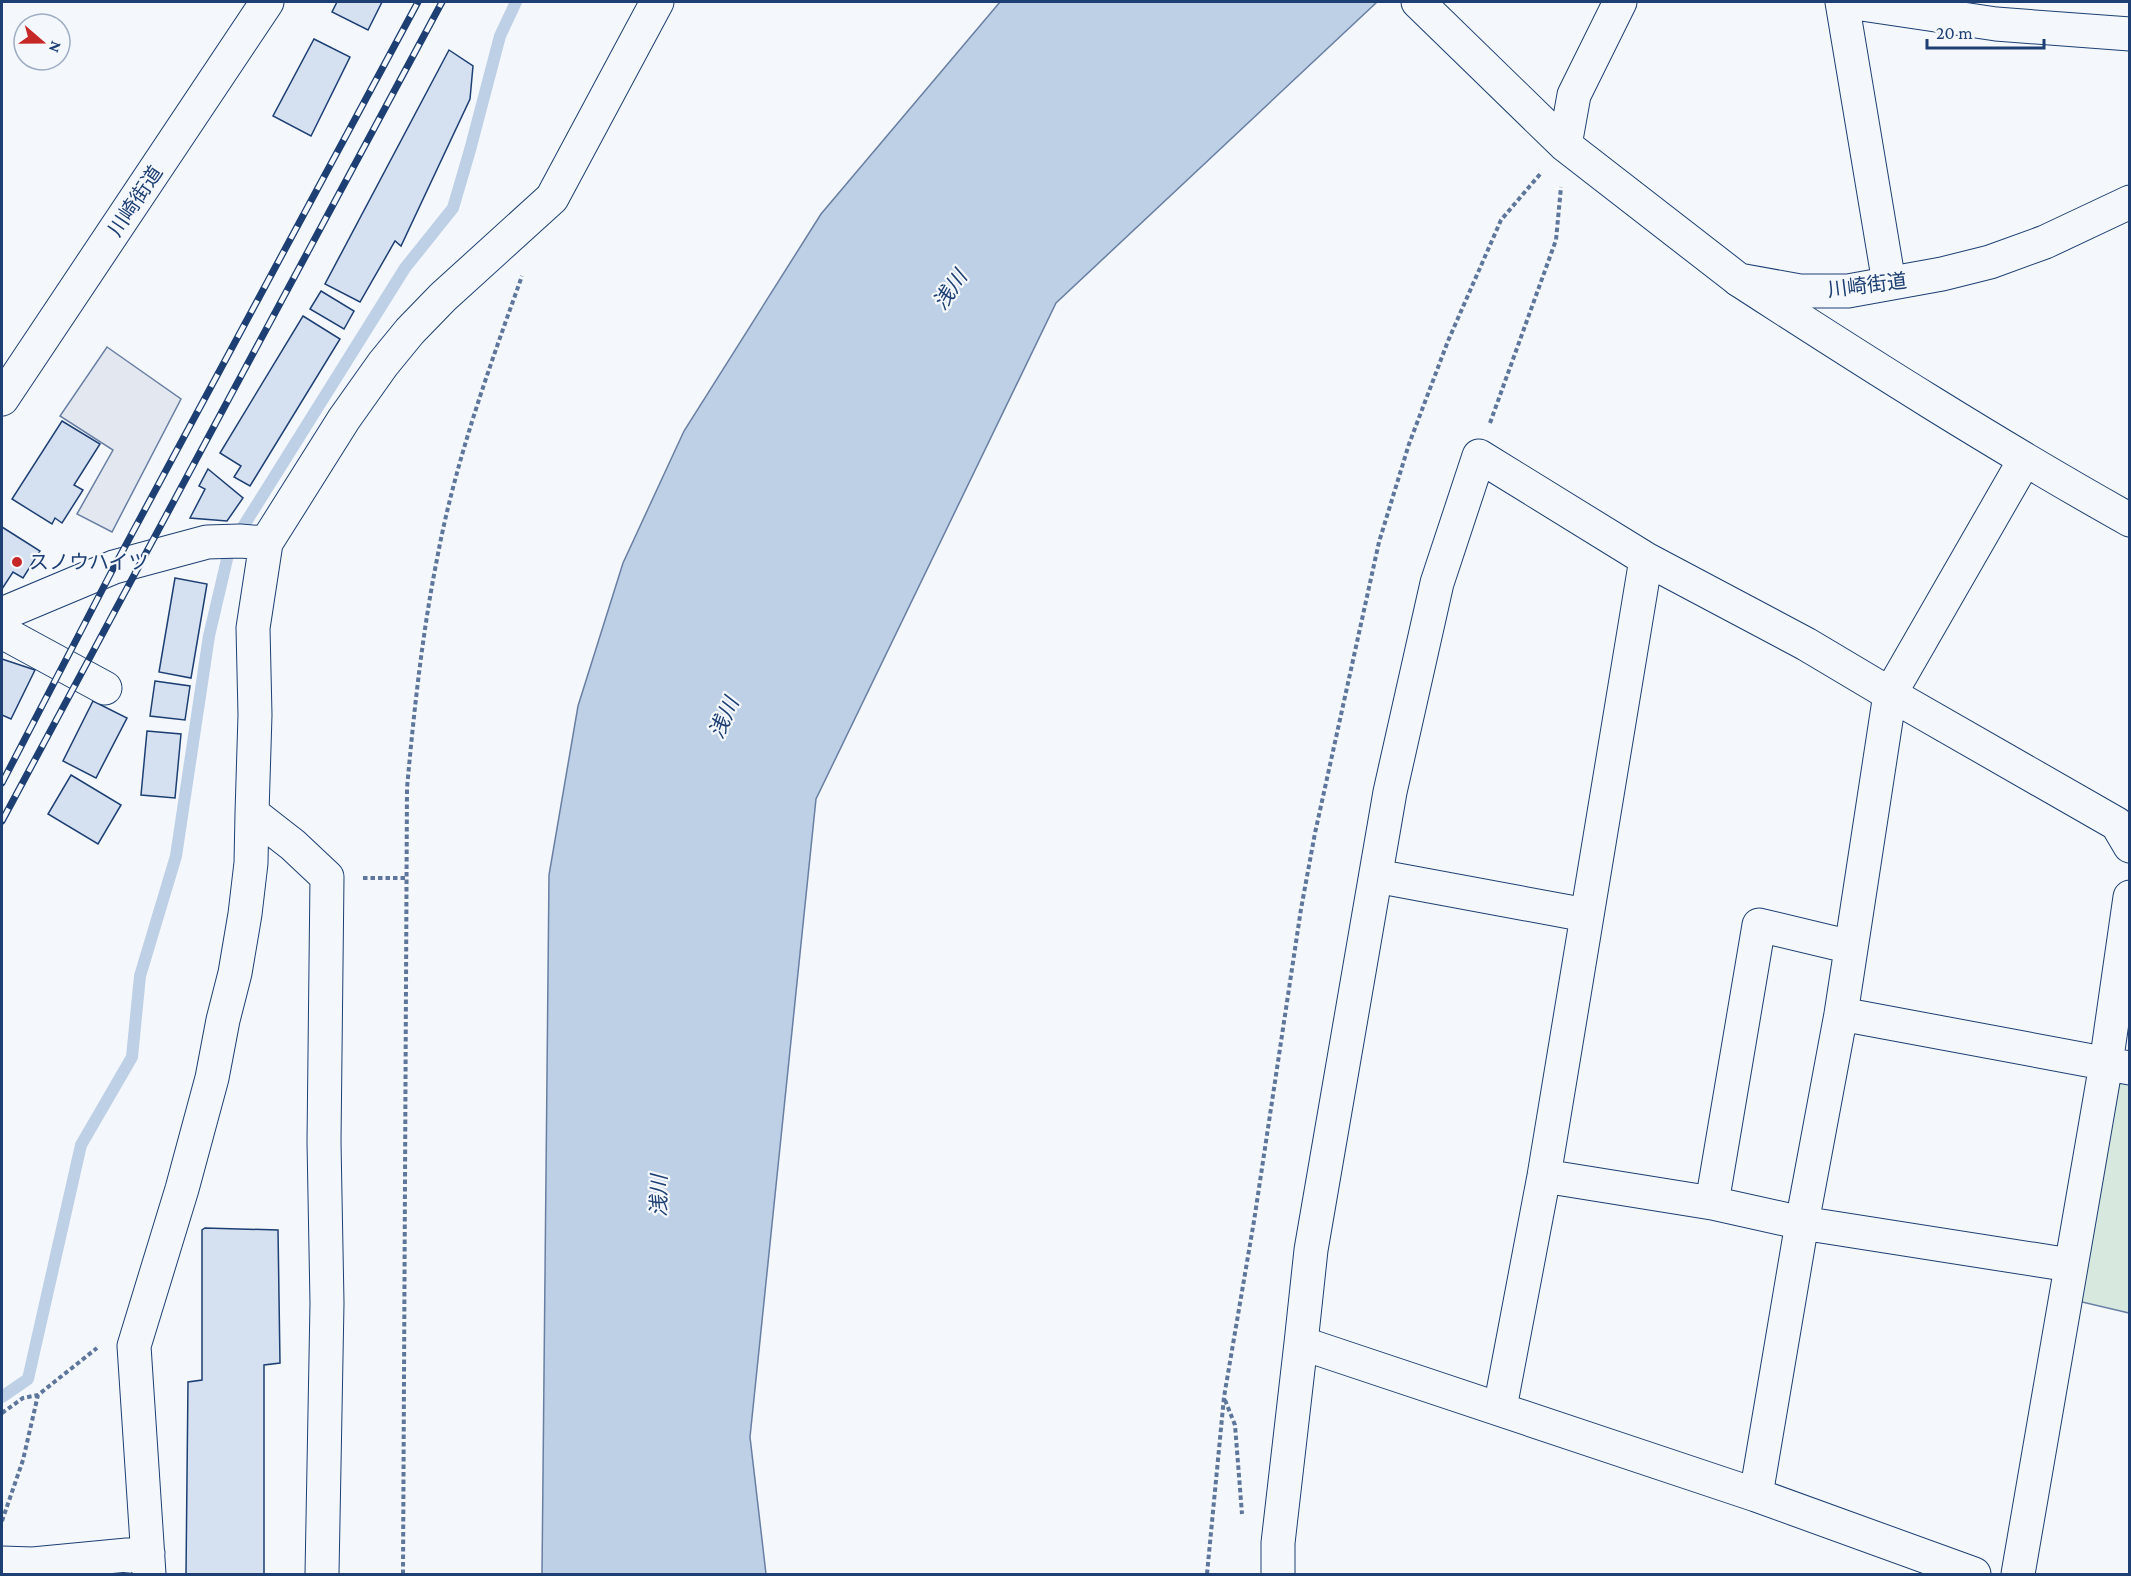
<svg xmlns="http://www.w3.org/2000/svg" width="2131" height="1576" font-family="'Crimson Pro','Noto Sans JP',serif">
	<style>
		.green { fill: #d7e8df; stroke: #687fa3; stroke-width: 1.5 }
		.parking { fill: #e3e8f0; stroke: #687fa3; stroke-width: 1.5 }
		.water { fill: #bed0e5; stroke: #687fa3; stroke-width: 1.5 }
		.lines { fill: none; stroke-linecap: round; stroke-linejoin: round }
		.stream { stroke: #bed0e5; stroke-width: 12 }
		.building { fill: #d5e0f0; stroke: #1d3f73; stroke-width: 1.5 }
		.minor-casing { stroke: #1d3f73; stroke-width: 35 }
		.major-casing { stroke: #1d3f73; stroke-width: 35 }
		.path { stroke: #5e769c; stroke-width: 4; stroke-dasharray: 4.5 3; stroke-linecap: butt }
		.minor { stroke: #f4f7fb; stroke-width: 33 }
		.major { stroke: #f4f7fb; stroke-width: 33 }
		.rail-casing { stroke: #1d3f73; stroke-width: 7 }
		.rail { stroke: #f4f7fb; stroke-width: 4.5; stroke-dasharray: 14; stroke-linecap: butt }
		.poi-dot { fill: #c62828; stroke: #f4f7fb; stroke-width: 2 }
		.labels { text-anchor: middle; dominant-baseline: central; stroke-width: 4.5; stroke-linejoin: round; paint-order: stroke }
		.street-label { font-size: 20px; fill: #1d3f73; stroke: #f4f7fb }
		.poi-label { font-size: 20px; fill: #1d3f73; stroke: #f4f7fb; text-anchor: start }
		.water-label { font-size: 21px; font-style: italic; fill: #1d3f73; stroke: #f4f7fb }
	</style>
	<rect width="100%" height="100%" fill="#f4f7fb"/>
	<path class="green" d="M2106,1064L2129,1068V1313L2065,1298Z"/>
	<path class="parking" d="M107,347L181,399L112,532L77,514L113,450L60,416Z"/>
	<path class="water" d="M1000,2H1377L1056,303L816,799L750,1437L766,1574H542L549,875L578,706L623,563L684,431L821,214Z"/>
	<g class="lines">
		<path class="stream" d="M241,530L405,268L453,208L470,150L500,36L516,2
			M2,1397L28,1379L81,1145L132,1057L140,976L176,856L209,636L228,555"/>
	</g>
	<path class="building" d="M337,2H382L368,30L332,12Z
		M314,39L350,57L311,136L273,116Z
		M449,50L473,66L470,99L401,246L395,241L360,302L325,284Z
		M321,291L354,311L344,329L310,309Z
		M303,316L340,339L250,486L234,477L241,466L220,453Z
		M62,421L100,444L74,485L83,490L62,523L55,518L52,524L12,499Z
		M208,469L243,498L227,521L190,518L205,489L199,486Z
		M2,527L40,551L23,578L13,572L2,589Z
		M175,578L207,584L191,678L159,672Z
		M2,659L35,670L11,719L2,715Z
		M155,681L190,686L185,720L150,716Z
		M93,701L127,718L96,778L63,761Z
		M147,731L181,734L175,798L141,795Z
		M71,775L121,805L98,844L48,814Z
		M205,1228L278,1230L280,1363L264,1365V1574H186L188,1382L202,1380V1230Z"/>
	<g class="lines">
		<defs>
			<path id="minor" d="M1842,2L1889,283
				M1848,2L1996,24L2130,34
				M1739,280C1867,363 1996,445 2130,520
				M2,614L114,567L207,542L240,541L266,543
				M2,632L105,688
				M1376,876L1586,915
				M1841,1014L2130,1068
				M1544,1176L1712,1203L1802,1223L2070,1265
				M1712,1203L1759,925L1851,947
				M1301,1343L1311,1250L1390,792L1437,583L1479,456L1646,559L1806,644L1890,694L2117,824L2130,846
				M1500,1408L1544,1176L1646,559
				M1756,1495L1974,1574
				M2,1563L33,1564L148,1553
				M149,1574L134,1346L182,1189L212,1078L223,1020L235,973L245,914L251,863L252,813
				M322,1574L327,1303L324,1142L327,877L293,845L252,813L255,715L253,628L266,543L344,419L383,364L410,331L443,297L552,198L657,2
				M1278,1574V1543L1301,1343L1756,1495L1802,1223L1841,1014L1890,694L2024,461
				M2018,1574L2106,1064L2130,897"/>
			<path id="major" d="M1418,2L1565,145L1739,280L1800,291H1848L1942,274L1990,262L2045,242L2130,202
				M1565,145L1574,95L1620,2
				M2,399L267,2"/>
		</defs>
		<use href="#minor" class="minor-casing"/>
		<use href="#major" class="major-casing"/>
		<path class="path" d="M1490,423L1556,240L1561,187
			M363,878H407
			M1225,1400L1235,1425L1242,1514
			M2,1413L23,1398L38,1395L97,1348
			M2,1521L23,1460L38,1395
			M403,1574L407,788C414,711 422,635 437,559C455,462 489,368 522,276
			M1207,1574L1224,1397L1254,1221L1301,909L1315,833L1379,542L1409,444L1448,341L1501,220L1541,173"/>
		<use href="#minor" class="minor"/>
		<use href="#major" class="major"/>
		<defs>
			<path id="rail" d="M2,783L114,567L418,2
				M2,821L442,2"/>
		</defs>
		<use href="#rail" class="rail-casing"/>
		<use href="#rail" class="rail"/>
	</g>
	<circle class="poi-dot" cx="17" cy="562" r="6"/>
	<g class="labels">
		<g class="street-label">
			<text transform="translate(135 201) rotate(-56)">川崎街道</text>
			<text transform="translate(1867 285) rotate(-7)">川崎街道</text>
		</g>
		<g class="poi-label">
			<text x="29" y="562">スノウハイツ</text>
		</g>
		<g class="water-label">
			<text transform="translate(950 290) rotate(-55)">浅川</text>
			<text transform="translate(724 718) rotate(-66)">浅川</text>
			<text transform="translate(659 1196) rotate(-89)">浅川</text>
		</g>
	</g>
	<rect width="2131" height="1576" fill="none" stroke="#1d3f73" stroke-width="6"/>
	<g transform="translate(42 42) rotate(110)"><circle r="28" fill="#f4f7fb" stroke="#9eadc5" stroke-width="1.5"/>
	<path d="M0-4.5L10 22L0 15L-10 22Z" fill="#c62828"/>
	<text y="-9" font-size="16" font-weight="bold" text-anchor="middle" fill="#1d3f73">N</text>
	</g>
	<path d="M1927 39v9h117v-9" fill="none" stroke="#1d3f73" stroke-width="3"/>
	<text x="1936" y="39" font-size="18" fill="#1d3f73" stroke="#f4f7fb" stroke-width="4.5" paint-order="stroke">20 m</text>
</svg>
